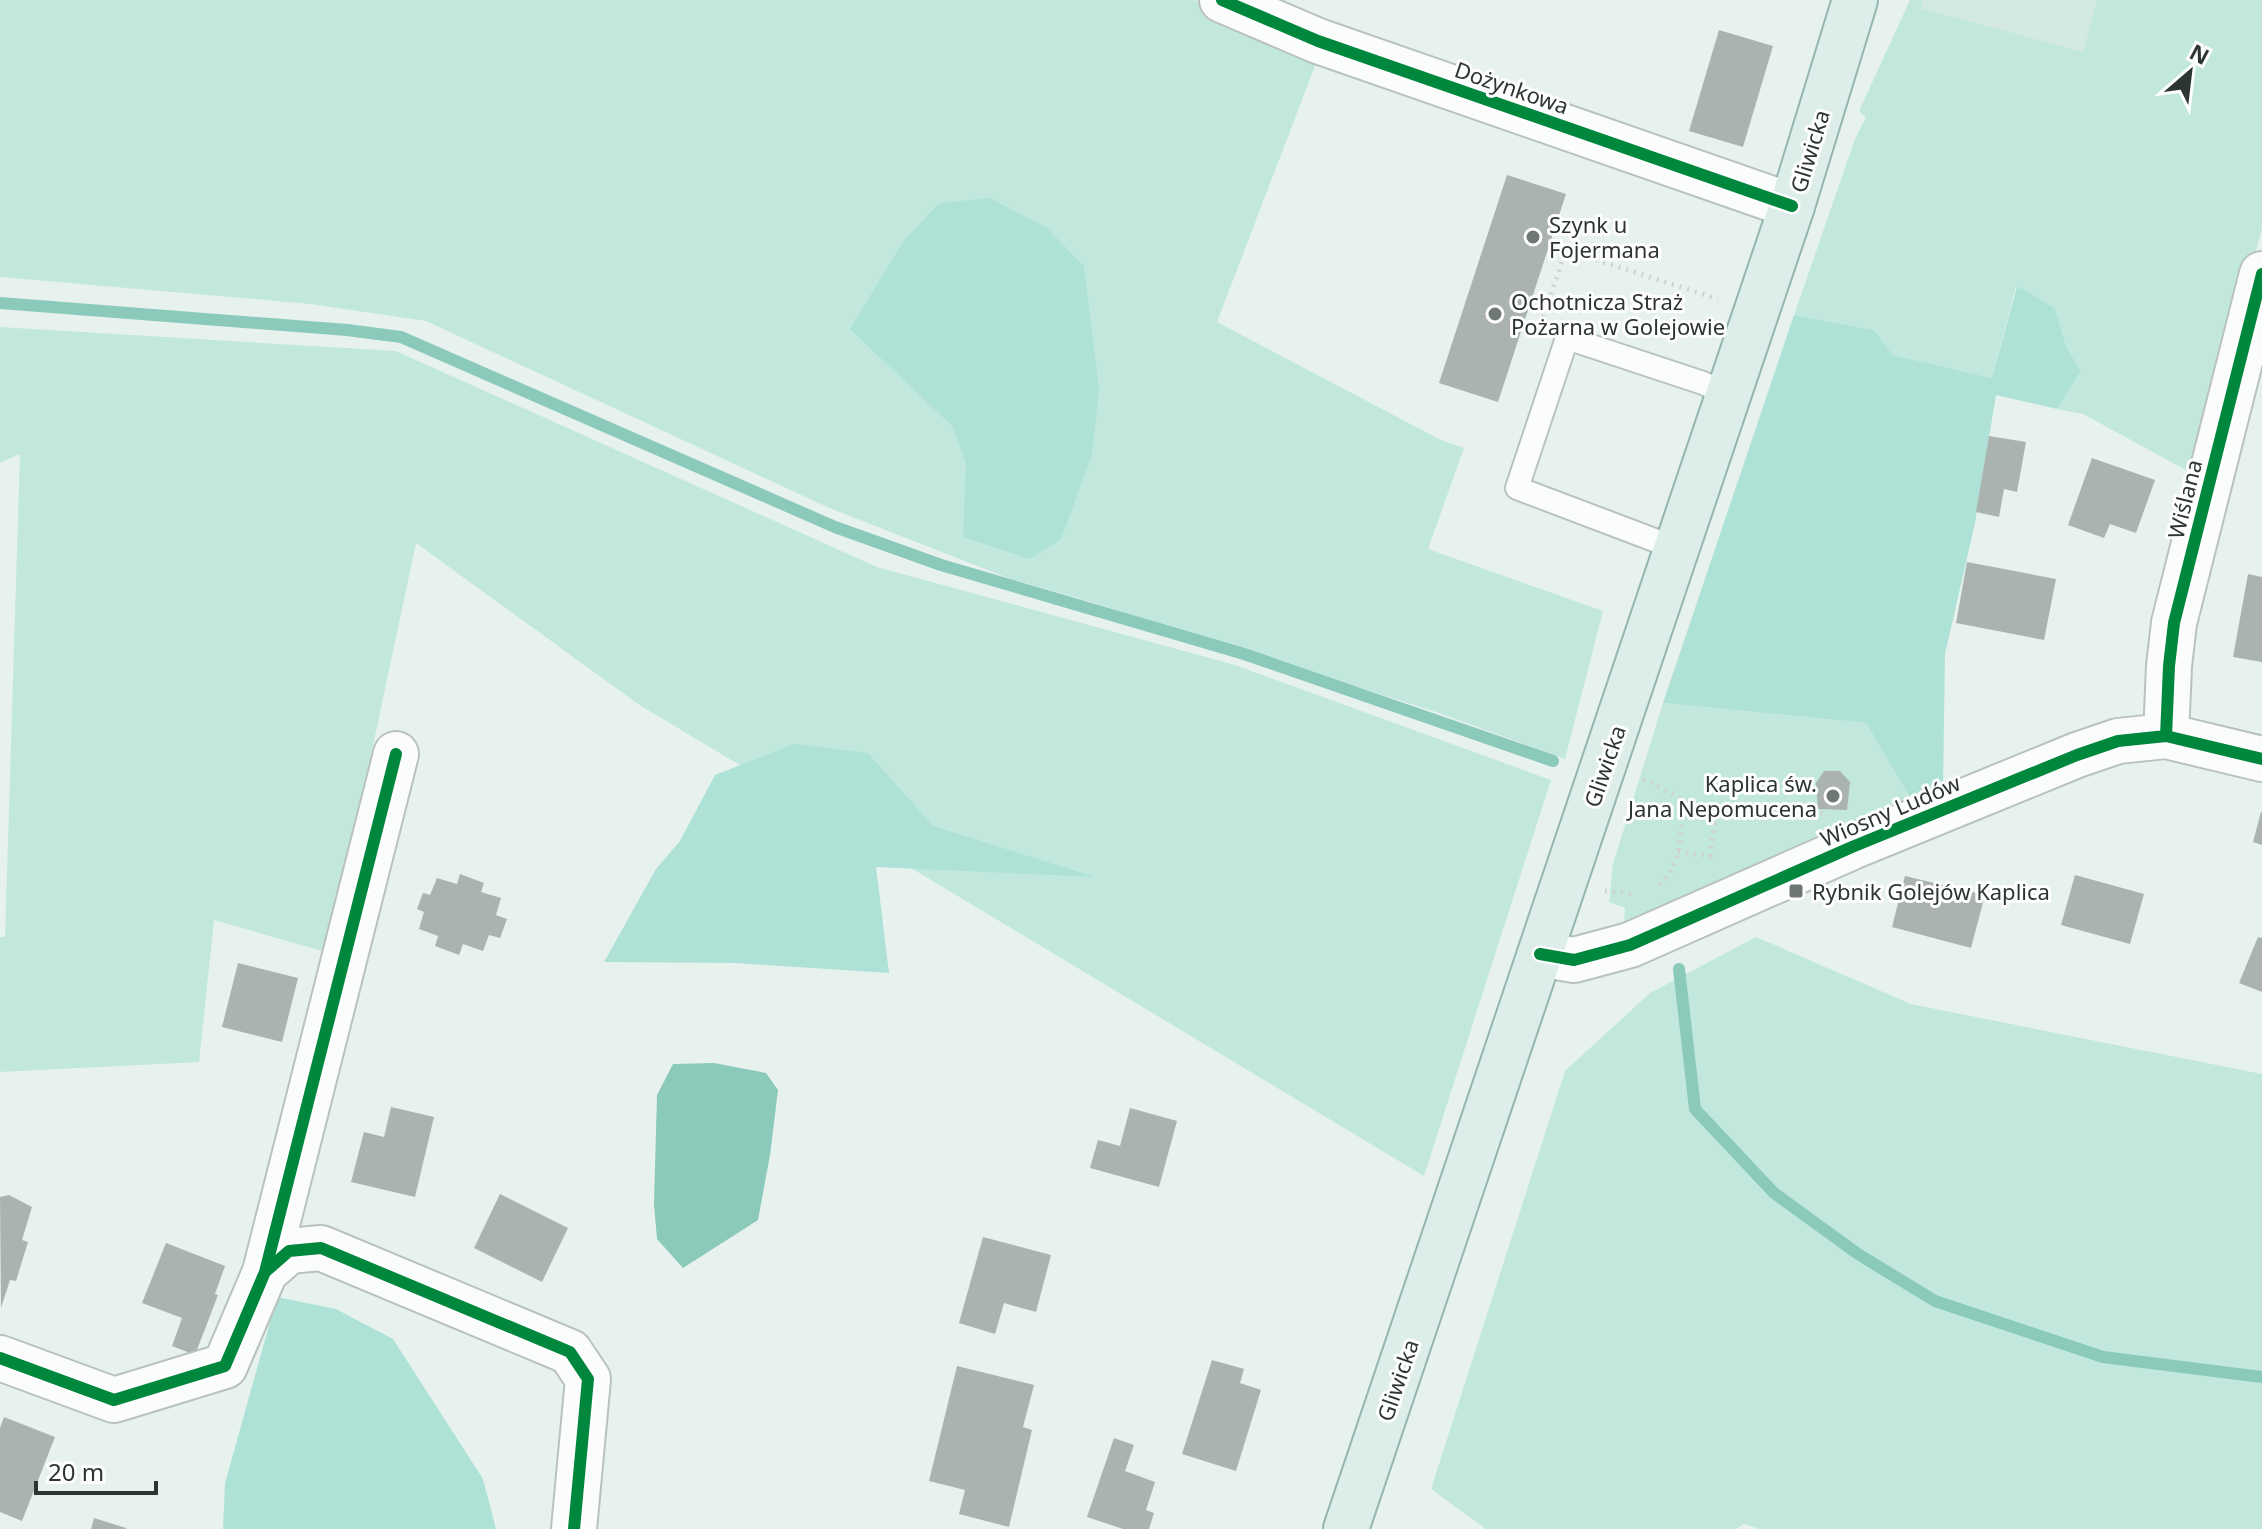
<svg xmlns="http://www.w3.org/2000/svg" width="2262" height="1529" font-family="'Noto Sans',sans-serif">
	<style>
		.built { fill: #d4e9e3 }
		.green { fill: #c2e8de }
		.forest { fill: #afe2d6 }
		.water { fill: #8bc9bb }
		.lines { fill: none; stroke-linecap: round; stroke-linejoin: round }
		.stream { stroke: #8bc9bb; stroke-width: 12 }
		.building { fill: #aab3b0 }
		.service-casing { stroke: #b9c2bf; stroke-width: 26 }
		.minor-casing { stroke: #b9c2bf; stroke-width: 48 }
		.primary-casing { stroke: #94b6af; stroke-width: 48 }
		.path { stroke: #ced2d1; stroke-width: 5; stroke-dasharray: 2 6; stroke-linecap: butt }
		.service { stroke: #fbfdfc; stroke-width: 22 }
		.minor { stroke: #fbfdfc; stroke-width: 44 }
		.primary { stroke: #dcedea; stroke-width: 44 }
		.cycleway-casing { stroke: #fefefe; stroke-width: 17 }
		.cycleway { stroke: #00873e; stroke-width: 12 }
		.poi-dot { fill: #6e7774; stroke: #fefefe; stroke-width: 3 }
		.labels { text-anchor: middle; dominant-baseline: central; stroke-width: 6; stroke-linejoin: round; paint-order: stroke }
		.street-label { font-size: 22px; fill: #2d3533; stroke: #fefefe }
		.poi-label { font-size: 22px; fill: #2d3533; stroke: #fefefe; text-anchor: start }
	</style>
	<rect width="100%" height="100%" fill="#e7f2ee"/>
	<path class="built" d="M1923,0H2097L2083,53L1921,8Z"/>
	<path class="green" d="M0,0H1194L1320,53L1217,322L1441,440L1464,448L1428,549L1603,611L1565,759L1436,712L1091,602L1008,578L827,507L426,321L310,304L0,277Z
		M1910,0H1923L1921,8L2083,52L2097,0H2262V229L2195,475L2083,414L2057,409L2081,371L2066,346L2055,308L2016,286L1992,378L1893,355L1874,330L1794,315L1855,139L1866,117L1859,111Z
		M0,327L396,351L877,567L1235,665L1551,780L1424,1176L638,704L416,543L329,953L214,920L199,1062L0,1072V937H5L20,454L0,463Z
		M1663,703L1866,723L1911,799L1865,816L1837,835L1639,921L1624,922L1625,908L1609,902L1613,864Z
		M1756,937L1911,1004L2262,1074V1529H1759L1744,1524L1736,1529H1486L1431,1489L1565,1071L1650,993Z"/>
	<path class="forest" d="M990,198L1047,228L1084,266L1099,389L1092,455L1061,539L1030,559L963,537L966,464L953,427L850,329L902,243L939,203Z
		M2017,286L2055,308L2066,346L2081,371L2057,409L1996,395L1975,523L1945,654L1943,792L1911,799L1866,723L1663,703L1794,315L1874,330L1893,355L1992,378Z
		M794,744L868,753L933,826L1095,877L876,867L889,973L735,963L604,962L656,869L680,841L715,775Z
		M277,1297L336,1309L393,1339L483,1479L496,1529H223L225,1483Z"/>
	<path class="water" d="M714,1063L766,1073L778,1090L770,1155L758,1220L683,1268L657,1239L654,1204L657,1095L673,1064Z"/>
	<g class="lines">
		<path class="stream" d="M0,303L347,330L401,337L835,527L941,565L1244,654L1553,761
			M1679,969L1695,1109L1774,1193L1858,1254L1935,1301L2103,1357L2262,1377"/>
	</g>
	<path class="building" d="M1719,30L1773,46L1743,147L1689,131Z
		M1507,175L1566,194L1498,402L1439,383Z
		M1989,436L2026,442L2017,492L2004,489L1999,517L1976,512Z
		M2092,458L2155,480L2136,533L2110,524L2104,538L2068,525Z
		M1967,562L2056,579L2044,640L1956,623Z
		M2248,574L2262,577V662L2233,657Z
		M1824,771H1840L1850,782L1847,810L1818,809L1816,783Z
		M2261,812H2262V845L2253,842Z
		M460,874L484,883L481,892L501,898L496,915L507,919L500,938L489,935L483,951L463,944L459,955L435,946L438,936L419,929L424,912L417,909L423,893L430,895L437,878L457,884Z
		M2075,875L2144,894L2130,944L2061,925Z
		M1905,876L1985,895L1971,948L1892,927Z
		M2258,937L2262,938V992L2239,983Z
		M238,963L298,978L282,1042L222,1027Z
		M391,1107L434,1117L415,1197L351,1182L364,1132L384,1137Z
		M1130,1108L1177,1121L1159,1187L1090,1168L1098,1140L1120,1146Z
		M500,1194L568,1228L542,1282L474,1248Z
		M9,1195L32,1207L22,1240L28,1242L16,1281L10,1280L1,1308L0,1197Z
		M983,1237L1051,1255L1036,1312L1004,1303L995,1334L959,1323Z
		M166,1243L225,1266L215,1294L218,1295L195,1355L172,1346L182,1318L142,1303Z
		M1212,1360L1244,1369L1240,1383L1261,1390L1236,1471L1182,1454Z
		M957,1366L1034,1385L1023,1427L1032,1430L1009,1527L959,1514L965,1490L929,1481Z
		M4,1417L55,1437L22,1521L0,1512V1428Z
		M1114,1438L1134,1445L1125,1471L1155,1482L1146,1510L1154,1513L1149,1529H1123L1087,1517Z
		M94,1518L126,1528V1529H91Z"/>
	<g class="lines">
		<defs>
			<path id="service" d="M1678,549L1517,488L1567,338L1703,383L1729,395"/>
			<path id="minor" d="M1222,0L1318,41L1792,206
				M2166,736L2169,666L2174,623L2262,274
				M1540,954L1574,960L1630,945L1852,847L2077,755L2118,741L2166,736L2262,759
				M265,1272L289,1251L321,1248L570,1352L588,1379L574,1529
				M0,1358L114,1400L225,1366L265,1272L396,754"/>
			<path id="primary" d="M1346,1529L1792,206L1855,0"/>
		</defs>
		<use href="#service" class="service-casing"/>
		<use href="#minor" class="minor-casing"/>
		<use href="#primary" class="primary-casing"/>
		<path class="path" d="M1550,245L1718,299
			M1543,317L1566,250
			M1643,779L1694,805L1823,813
			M1678,852L1710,856L1717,808
			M1659,884C1684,866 1680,828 1683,800
			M1605,891L1635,894"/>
		<use href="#service" class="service"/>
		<use href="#minor" class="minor"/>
		<use href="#primary" class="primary"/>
		<defs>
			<path id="cycleway" d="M1222,0L1318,41L1792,206
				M2166,736L2169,666L2174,623L2262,274
				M1540,954L1574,960L1630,945L1852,847L2077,755L2118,741L2166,736L2262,759
				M265,1272L289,1251L321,1248L570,1352L588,1379L574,1529
				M0,1358L114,1400L225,1366L265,1272L396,754"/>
		</defs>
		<use href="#cycleway" class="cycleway-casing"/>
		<use href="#cycleway" class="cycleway"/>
	</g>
	<g class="poi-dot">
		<circle cx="1533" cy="237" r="8"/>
		<circle cx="1495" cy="314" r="8"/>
		<circle cx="1833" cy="796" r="8"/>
		<rect x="1788" y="883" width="16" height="16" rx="4"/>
	</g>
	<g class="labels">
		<g class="street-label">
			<text transform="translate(1512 87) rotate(19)">Dożynkowa</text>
			<text transform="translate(1809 151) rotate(-73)">Gliwicka</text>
			<text transform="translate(2184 499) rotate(-76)">Wiślana</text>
			<text transform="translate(1604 766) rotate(-71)">Gliwicka</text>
			<text transform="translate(1890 810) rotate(-23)">Wiosny Ludów</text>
			<text transform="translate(1397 1380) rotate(-71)">Gliwicka</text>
		</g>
		<g class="poi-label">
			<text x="1549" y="224">Szynk u<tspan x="1549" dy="25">Fojermana</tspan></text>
			<text x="1511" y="301">Ochotnicza Straż<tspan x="1511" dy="25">Pożarna w Golejowie</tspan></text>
			<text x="1817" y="783" text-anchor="end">Kaplica św.<tspan x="1817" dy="25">Jana Nepomucena</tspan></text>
			<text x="1812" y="891">Rybnik Golejów Kaplica</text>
		</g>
	</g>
	<g transform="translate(2190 72) rotate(28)" stroke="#fefefe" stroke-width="6" paint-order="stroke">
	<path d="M0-6L14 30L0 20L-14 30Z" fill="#2d3533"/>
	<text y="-12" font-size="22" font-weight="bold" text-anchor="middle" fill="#2d3533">N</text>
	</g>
	<path d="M36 1481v12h120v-12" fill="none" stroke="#2d3533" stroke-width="4"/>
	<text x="48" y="1481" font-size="24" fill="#2d3533" stroke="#fefefe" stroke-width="6" paint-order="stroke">20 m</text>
</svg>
